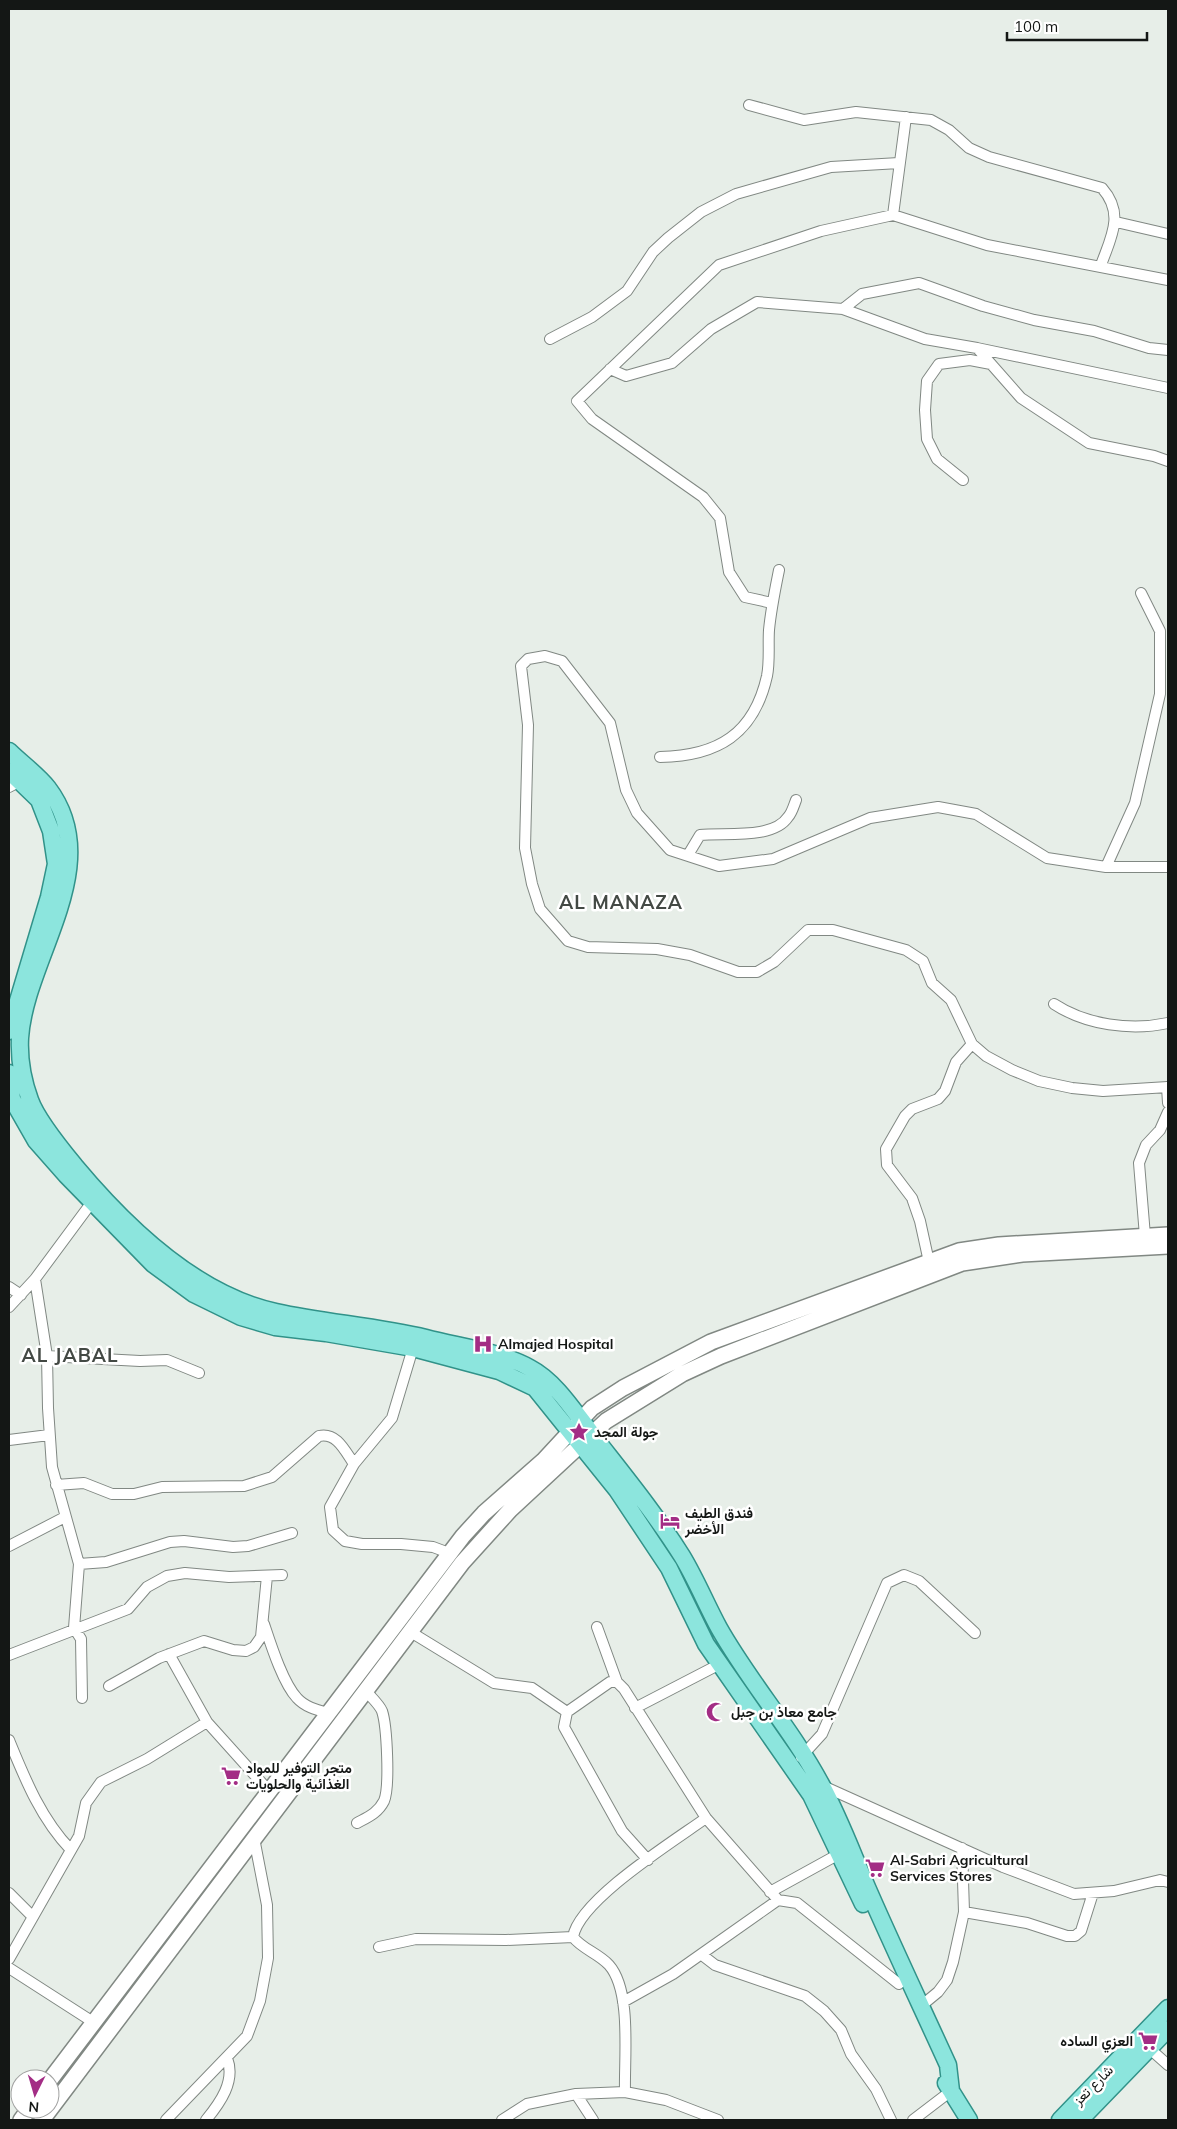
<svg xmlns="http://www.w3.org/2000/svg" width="1177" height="2129" font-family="Mulish,Vazirmatn,sans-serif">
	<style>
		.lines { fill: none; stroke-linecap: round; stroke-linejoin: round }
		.street-casing { stroke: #818883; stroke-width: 12 }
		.secondary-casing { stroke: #818883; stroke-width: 18 }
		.primary-casing { stroke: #319289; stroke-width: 19 }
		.street { stroke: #fff; stroke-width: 10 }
		.secondary { stroke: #fff; stroke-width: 15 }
		.primary { stroke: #8ce5dd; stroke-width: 16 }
		.labels { text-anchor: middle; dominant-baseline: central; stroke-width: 5; stroke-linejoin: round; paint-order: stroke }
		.poi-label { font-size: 14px; font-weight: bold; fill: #141715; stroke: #fff; text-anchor: start }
		.street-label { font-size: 14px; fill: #141715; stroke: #fff }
		.district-label { font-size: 19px; font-weight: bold; letter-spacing: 1px; fill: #434944; stroke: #fff }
	</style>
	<rect width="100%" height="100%" fill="#e7eee8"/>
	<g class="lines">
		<defs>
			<path id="street" d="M749,105L804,120L856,112L931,120L949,130L969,148L989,157L1102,188C1125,214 1111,237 1101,265
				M893,215L906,117
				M1116,222L1168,234
				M843,309L862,294L919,283L983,306L1034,320L1094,331L1149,348L1168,350
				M550,339L592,317L627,291L653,252L668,238L701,212L736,194L831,167L899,163
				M977,348L1168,388
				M610,369L626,376L672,363L711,329L757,302L843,309L925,339L977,348L1021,398L1089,443L1154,456L1168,461
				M963,480L937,459L927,439L925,410L927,381L939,364L970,360L991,364
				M772,603L745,597L729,572L720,518L703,497L592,419L577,401L719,265L821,231L893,215L987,245L1168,280
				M660,757C718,756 754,734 767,676C770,661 768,645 769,630C771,609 775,590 779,570
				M9,787L20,781
				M688,855L700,835C723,832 773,840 788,817C792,813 794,805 796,800
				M1106,867L1135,803L1160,694V631L1141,593
				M1168,867H1106L1047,858L976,814L938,807L870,818L773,859L719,866L670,850L637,813L626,790L610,723L562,661L545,656L528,659L521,666L528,725L525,848L532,884L540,909L568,941L588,947L657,949L690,955L738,972H757L774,962L808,930H833L906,950L923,961L932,983L951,1000L972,1044L986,1056L1012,1070L1039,1081L1072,1088L1103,1091L1168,1087
				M1054,1004C1086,1025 1131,1031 1168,1023
				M1167,1087L1168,1103
				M1145,1236L1139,1163L1146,1145L1160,1130L1168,1112
				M929,1262L920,1221L912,1198L887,1165L886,1149L905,1116L912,1109L938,1099L945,1091L956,1062L972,1044
				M35,1279L47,1356L48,1408L52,1467L79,1564L74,1628L81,1639L82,1698
				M9,1287L21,1295
				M9,1307L35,1279L92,1202
				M413,1348L392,1418L354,1464L330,1507L333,1530L345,1541L362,1544H401L433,1547L449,1553
				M47,1356L140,1361L167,1360L199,1373
				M9,1440L49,1435
				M56,1485L84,1483L112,1494H134L162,1487L244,1486L272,1477L319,1436C337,1432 345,1451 354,1464
				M9,1546L65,1517
				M79,1564L106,1562L170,1542L184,1541L233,1547L248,1546L292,1533
				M264,1624C271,1645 283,1683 297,1698C305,1707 317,1710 328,1713
				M597,1627L617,1682L624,1689L706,1818L778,1900L797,1903L899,1984
				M409,1631L494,1683L532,1688L567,1712
				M169,1654L207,1722L269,1791
				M9,1655L128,1609L147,1587L167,1576L185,1573L229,1577L282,1575
				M617,1682H610L567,1712L564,1727L622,1831L648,1860
				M109,1686L159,1658L204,1641L233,1650L246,1651L254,1647L261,1637L267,1576
				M635,1708L720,1664
				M9,1740C25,1779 41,1819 71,1850
				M801,1757L822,1734L887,1583L904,1575L919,1581L975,1633
				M823,1786L1003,1867L1074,1894L1114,1891L1160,1880L1168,1882
				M357,1823C368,1817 378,1813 384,1801C390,1787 387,1726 382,1711C379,1704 370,1696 365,1690
				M770,1892L839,1854
				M9,1893L33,1917
				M964,1912L1027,1923L1067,1936H1075L1081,1931L1093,1893
				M379,1947L416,1939L506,1940L573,1937
				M702,1955L715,1965L805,1996L824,2011L841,2030L851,2054L876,2089L891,2120
				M9,1959L79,1836L86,1803L101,1782L147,1759L207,1722
				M9,1968L93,2022
				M623,2002L673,1974L778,1900
				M921,2006L938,1992L947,1980L953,1962L964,1912L962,1848
				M1150,2049L1168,2065
				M625,2092C624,2058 632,1991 609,1965C598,1953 582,1949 573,1937C579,1900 674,1841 706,1818
				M576,2094L593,2120
				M166,2120L247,2036L260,2001L268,1958L267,1905L254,1838
				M206,2120C220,2103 236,2081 227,2058
				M502,2120L527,2104L576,2094L625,2092L666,2100L718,2120
				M913,2120L951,2091"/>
			<path id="secondary" d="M50,2080L463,1536L484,1513L543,1461L592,1408L623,1388L711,1342L959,1251L999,1245L1168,1235
				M21,2120L29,2109
				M42,2120L462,1563L510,1510L606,1421L682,1374L721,1356L962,1263L1022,1254L1168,1246"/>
			<path id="primary" d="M9,751C21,763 37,774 48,788C107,866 25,958 20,1038C19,1058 23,1081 30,1100C37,1120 61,1149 75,1166C126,1227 196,1295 276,1312C326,1323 377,1326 426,1338C460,1347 499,1351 530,1368C555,1381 574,1411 591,1433C622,1473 655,1513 682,1556C696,1579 706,1604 719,1628C750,1683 793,1731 822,1786C841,1821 854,1858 870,1894C895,1951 922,2008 948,2065L951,2091
				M9,771L39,800L51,831L56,864L49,897L9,1031
				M9,1073L12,1099L36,1141L66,1175L153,1264L194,1294L241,1317L275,1327L326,1333L413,1348L499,1371L535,1388L617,1490L669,1568L706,1644L811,1795L863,1904
				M946,2083L969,2120
				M1060,2120L1168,2008
				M1080,2120L1168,2029"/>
		</defs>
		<use href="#street" class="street-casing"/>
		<use href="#secondary" class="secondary-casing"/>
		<use href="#primary" class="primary-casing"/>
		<use href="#street" class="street"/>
		<use href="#secondary" class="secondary"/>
		<use href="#primary" class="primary"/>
	</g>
	<defs>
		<symbol id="hospital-bare" viewBox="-9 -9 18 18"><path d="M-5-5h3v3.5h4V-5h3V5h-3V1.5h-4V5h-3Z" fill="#a32d85" stroke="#fff" stroke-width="2.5" paint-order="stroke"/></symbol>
		<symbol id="sight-bare" viewBox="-9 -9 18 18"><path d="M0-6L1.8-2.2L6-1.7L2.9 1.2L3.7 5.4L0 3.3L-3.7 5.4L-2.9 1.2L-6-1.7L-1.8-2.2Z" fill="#a32d85" stroke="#fff" stroke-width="2.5" paint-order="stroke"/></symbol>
		<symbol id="hotel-bare" viewBox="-9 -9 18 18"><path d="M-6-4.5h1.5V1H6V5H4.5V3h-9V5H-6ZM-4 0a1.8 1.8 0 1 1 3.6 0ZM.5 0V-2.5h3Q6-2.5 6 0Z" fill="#a32d85" stroke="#fff" stroke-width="2.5" paint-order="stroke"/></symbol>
		<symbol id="mosque-bare" viewBox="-9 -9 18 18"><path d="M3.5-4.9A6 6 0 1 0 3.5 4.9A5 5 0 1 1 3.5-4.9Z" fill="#a32d85" stroke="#fff" stroke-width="2.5" paint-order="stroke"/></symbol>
		<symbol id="supermarket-bare" viewBox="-9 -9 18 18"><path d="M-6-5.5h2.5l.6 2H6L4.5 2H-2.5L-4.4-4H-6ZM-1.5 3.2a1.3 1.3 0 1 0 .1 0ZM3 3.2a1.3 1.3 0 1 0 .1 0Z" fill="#a32d85" stroke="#fff" stroke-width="2.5" paint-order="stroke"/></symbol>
	</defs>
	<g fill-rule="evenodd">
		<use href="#hospital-bare" x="469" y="1330" width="28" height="28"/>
		<use href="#sight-bare" x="565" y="1418" width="28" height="28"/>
		<use href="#hotel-bare" x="656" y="1507" width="28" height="28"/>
		<use href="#mosque-bare" x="702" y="1698" width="28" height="28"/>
		<use href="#supermarket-bare" x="217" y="1762" width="28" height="28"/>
		<use href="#supermarket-bare" x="861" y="1854" width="28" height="28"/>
		<use href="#supermarket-bare" x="1134" y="2027" width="28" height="28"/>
	</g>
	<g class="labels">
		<g class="poi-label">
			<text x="498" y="1344">Almajed Hospital</text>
			<text x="594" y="1432">جولة المجد</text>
			<text x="685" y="1513">فندق الطيف<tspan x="685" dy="16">الأخضر</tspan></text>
			<text x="731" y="1712">جامع معاذ بن جبل</text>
			<text x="246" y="1768">متجر التوفير للمواد<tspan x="246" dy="16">الغذائية والحلويات</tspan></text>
			<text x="890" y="1860">Al-Sabri Agricultural<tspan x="890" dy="16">Services Stores</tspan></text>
			<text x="1133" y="2041" text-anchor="end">العزي الساده</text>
		</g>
		<g class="street-label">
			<text transform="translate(1093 2085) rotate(-45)">شارع تعز</text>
		</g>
		<g class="district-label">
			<text x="621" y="902">AL MANAZA</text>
			<text x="70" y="1355">AL JABAL</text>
		</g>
	</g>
	<rect width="1177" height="2129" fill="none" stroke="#141715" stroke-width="20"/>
	<g transform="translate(35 2094) rotate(185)"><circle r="24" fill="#ffffff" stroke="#a1a2a1"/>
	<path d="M0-4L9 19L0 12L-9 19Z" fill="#a32d85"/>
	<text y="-8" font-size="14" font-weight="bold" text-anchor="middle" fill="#141715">N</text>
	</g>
	<path d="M1007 32v8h140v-8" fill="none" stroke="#141715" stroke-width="2.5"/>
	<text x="1014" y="32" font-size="15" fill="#141715" stroke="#ffffff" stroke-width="4" paint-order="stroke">100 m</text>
</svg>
